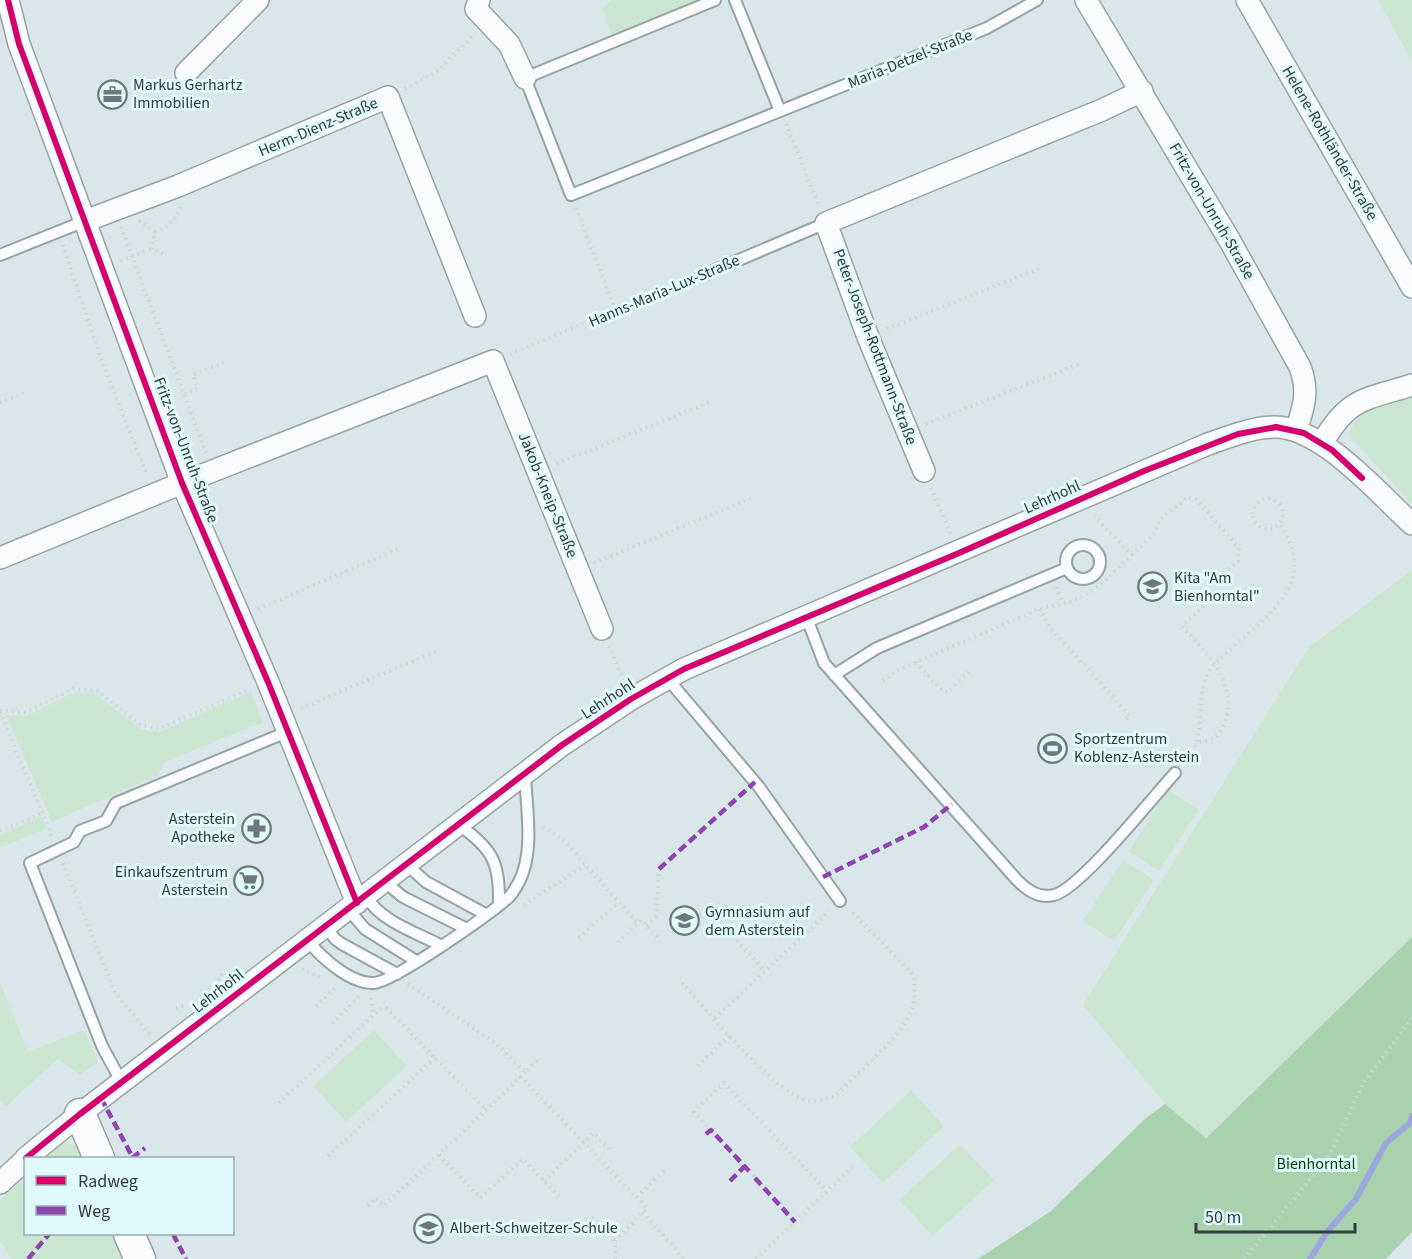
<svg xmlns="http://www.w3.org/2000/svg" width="1412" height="1259" font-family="'Source Sans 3',sans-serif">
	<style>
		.green { fill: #cae6d0 }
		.forest { fill: #a8d1ae }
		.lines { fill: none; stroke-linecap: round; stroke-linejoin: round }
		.stream { stroke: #9ca7dd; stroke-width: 6 }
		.lane-casing { stroke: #98a2a5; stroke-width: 14 }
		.street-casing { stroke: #98a2a5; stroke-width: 24 }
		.secondary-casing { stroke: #98a2a5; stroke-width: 33 }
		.path { stroke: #d0d3d4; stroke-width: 4; stroke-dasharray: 1.5 4.5; stroke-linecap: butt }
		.lane { stroke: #f9fbfc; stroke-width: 10 }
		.street { stroke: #f9fbfc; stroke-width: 21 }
		.secondary { stroke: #f9fbfc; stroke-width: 30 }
		.quiet { stroke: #8e44ad; stroke-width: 4.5; stroke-dasharray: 9 4.5; stroke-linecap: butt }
		.cycleway-casing { stroke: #e0f9fd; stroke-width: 10 }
		.cycleway { stroke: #d6006c; stroke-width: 6 }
		.labels { text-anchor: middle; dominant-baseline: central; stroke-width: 6; stroke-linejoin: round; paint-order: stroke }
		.street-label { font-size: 16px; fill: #323c3e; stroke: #e0f9fd }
		.poi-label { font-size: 16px; fill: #323c3e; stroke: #e0f9fd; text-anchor: start }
		.park-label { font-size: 16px; fill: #004603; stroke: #e0f9fd }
	</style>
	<rect width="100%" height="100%" fill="#d9e7ea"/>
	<path class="green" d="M611,0H697L612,35L602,9Z
		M1378,0H1412V62Z
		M1412,394V504L1351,438L1350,429L1364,412Z
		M1412,570V937L1205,1138L1165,1104L1083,1005L1309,647Z
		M75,692L95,694L141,729L159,732L251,692L263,722L164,762L158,775L52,822L6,715L27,716Z
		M1168,790L1199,810L1159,871L1129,851Z
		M42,817L46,829L0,848V835Z
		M1123,860L1154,880L1114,941L1083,921Z
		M0,982L28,1052L84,1030L98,1062L80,1075L58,1059L6,1106L0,1100Z
		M374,1030L407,1066L346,1122L313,1086Z
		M911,1090L944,1126L883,1183L850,1147Z
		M66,1142L82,1149L90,1158H45L61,1144Z
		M960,1144L994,1180L933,1236L899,1200Z
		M25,1177L26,1234H120L131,1259H11L0,1241V1201Z"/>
	<path class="forest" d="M1412,937V1232L1386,1259H978L1051,1211L1146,1118L1165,1104L1206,1138Z"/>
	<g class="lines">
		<path class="stream" d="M1310,1259L1327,1232L1356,1199L1386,1143L1410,1123L1412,1116"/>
		<defs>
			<path id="lane" d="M715,0L525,78L571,195L987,28L1037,0
				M735,0L780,111
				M0,255L85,221
				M701,276L826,223
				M1066 562a17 17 0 1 1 34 0a17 17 0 1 1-34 0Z
				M806,616L824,663L1017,880C1027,890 1039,899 1054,895C1079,890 1154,796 1175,773
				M834,675L877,648L1067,568
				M667,678L759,787L840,901
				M459,825C493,849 500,863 499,905
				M407,865L426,882L485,914
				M385,882L403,897L465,928
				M366,896C380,921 415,932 440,945
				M348,909L365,929L416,961
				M326,926L335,939L342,944L397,974
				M307,940C321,957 350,984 374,983C393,982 492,913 509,897C513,893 516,887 519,882C535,851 526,807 525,773
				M122,1083L102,1046L30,863L74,842L80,831L106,821L116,803L287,732"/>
			<path id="street" d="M8,0L19,44L182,483L268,682L357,903
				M479,0L476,9L509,44L525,78
				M1086,0L1230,241L1300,367C1309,390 1304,408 1296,430
				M1247,0L1412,287
				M186,73L258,0
				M85,221L178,186L388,97L475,316
				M1322,443C1349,397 1364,400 1412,385
				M924,471L868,337L826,223L1102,110L1142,91
				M0,558L182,483L493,361L602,629
				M26,1158L80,1114L562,745L631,699L684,669L1208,444C1229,437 1252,427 1275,427C1322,427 1379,494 1412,524
				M0,1183L26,1159"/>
			<path id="secondary" d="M80,1114L99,1158
				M129,1234L140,1259"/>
		</defs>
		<use href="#lane" class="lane-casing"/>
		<use href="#street" class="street-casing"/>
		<use href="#secondary" class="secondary-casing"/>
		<path class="path" d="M405,89L436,72L474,35
			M786,124L819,206
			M576,208L616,311
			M139,221L155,232L151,249L163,254
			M121,227L206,453
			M155,232C169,227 175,221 181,207
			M63,245L101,359L147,475
			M121,261L151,249
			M887,329L1043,267
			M510,354L689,280
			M185,394L198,388L193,375L226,362
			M0,403L24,393
			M926,424L1082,363
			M557,464L712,401
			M931,488L951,534
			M1253 514a15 15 0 1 1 30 0a15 15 0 1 1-30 0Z
			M1132,555L1155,533L1160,519L1188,497L1196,499L1239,548L1238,561L1208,587L1203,607L1182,626C1207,654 1240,684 1224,725C1219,736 1211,742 1198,742
			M594,563L752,498
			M1056,587L1063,604
			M258,609L398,549
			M1039,609L1050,627L1130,716L1124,722
			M609,646L624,681
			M916,662L943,691L948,692L971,670
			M883,681L898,670L1039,609L1073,601L1094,590L1132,555L1094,516
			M301,708L440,650
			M0,711L26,712L73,689L97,691L141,725L159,729L250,689
			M0,712L52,836
			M1185,762C1209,736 1193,700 1209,671C1215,662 1224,655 1232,648C1271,612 1320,580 1279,524
			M543,827L562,839L638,923
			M0,831L43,813
			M63,863L115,992L151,1037
			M524,905L585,865
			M647,926L656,916L659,869
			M733,936L765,971
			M579,938L619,902
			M618,942L641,920L658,938
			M302,969L323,979
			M218,980L222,974
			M682,983C709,1012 767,1084 801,1098C812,1103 825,1100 836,1095C856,1074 899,1038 910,1014C916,1002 915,989 914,976L850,910
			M408,984L495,1043L526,1072L540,1058
			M371,998L373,1014
			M316,1006L338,986
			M176,1008L185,1005
			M715,1018L829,911
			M332,1023L360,996
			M698,1066L730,1035
			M526,1072L521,1077L636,1197L665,1170
			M279,1103L380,1009L386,1008L486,1110
			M711,1130L694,1112L724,1083L827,1191
			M439,1155L480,1198L523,1159L561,1199
			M328,1156L436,1057
			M749,1171L755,1178
			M544,1181L594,1133L612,1152
			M368,1206L376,1198L384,1206L521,1077
			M643,1212L684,1259
			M546,1232L592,1218L615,1241
			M185,1256L187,1259
			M615,1259V1241L647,1208L636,1197
			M756,1259L853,1166
			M1244,1259L1328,1158L1363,1084L1412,1018"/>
		<use href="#lane" class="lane"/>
		<use href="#street" class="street"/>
		<use href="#secondary" class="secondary"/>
		<path class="quiet" d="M659,869L755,782
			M823,877L924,827L952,804
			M101,1098L133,1158
			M706,1134L711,1130L749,1171
			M132,1158L145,1148
			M755,1178L795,1222
			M730,1181L745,1166
			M173,1234L186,1259
			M28,1259L49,1234"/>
		<defs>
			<path id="cycleway" d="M8,0L19,44L182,483L268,682L357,903
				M26,1158L80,1114L562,745L631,699L684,669L959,553L1144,471L1238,434L1276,427L1304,433L1332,450L1362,478"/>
		</defs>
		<use href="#cycleway" class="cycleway-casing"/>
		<use href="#cycleway" class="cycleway"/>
	</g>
	<defs>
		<symbol id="office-ring" viewBox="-11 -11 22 22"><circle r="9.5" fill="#e0f9fd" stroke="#6c787a" stroke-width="1.5"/><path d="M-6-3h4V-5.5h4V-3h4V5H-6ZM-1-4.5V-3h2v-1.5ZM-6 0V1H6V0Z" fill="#6c787a"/></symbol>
		<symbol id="school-ring" viewBox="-11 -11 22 22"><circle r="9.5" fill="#e0f9fd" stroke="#6c787a" stroke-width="1.5"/><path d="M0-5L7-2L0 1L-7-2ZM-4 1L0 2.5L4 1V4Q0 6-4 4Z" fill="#6c787a"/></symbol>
		<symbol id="stadium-ring" viewBox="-11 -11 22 22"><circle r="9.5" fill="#e0f9fd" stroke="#6c787a" stroke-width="1.5"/><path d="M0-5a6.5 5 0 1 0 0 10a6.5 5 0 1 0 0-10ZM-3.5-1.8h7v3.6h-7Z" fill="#6c787a"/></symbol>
		<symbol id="pharmacy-ring" viewBox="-11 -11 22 22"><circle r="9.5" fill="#e0f9fd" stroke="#6c787a" stroke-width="1.5"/><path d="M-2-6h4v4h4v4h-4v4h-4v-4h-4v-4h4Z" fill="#6c787a"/></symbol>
		<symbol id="supermarket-ring" viewBox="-11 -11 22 22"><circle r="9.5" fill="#e0f9fd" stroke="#6c787a" stroke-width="1.5"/><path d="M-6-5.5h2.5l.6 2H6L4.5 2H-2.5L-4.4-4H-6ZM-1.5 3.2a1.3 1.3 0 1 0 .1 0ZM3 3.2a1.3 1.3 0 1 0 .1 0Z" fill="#6c787a"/></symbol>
	</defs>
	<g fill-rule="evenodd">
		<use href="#office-ring" x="96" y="78" width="33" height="33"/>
		<use href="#school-ring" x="1136" y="570" width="33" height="33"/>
		<use href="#stadium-ring" x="1036" y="732" width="33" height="33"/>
		<use href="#pharmacy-ring" x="240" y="812" width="33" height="33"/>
		<use href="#supermarket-ring" x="232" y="864" width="33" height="33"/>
		<use href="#school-ring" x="668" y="904" width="33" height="33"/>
		<use href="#school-ring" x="412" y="1212" width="33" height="33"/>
	</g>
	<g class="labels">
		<g class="street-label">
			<text transform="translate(910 59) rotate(-22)">Maria-Detzel-Straße</text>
			<text transform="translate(318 127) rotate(-23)">Herm-Dienz-Straße</text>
			<text transform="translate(1330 143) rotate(60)">Helene-Rothländer-Straße</text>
			<text transform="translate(1212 211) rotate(60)">Fritz-von-Unruh-Straße</text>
			<text transform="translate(664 291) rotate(-23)">Hanns-Maria-Lux-Straße</text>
			<text transform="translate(875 347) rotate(69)">Peter-Joseph-Rottmann-Straße</text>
			<text transform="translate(186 450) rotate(69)">Fritz-von-Unruh-Straße</text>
			<text transform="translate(548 495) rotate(68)">Jakob-Kneip-Straße</text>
			<text transform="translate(1052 497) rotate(-24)">Lehrhohl</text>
			<text transform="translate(608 699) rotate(-33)">Lehrhohl</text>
			<text transform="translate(218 991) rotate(-38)">Lehrhohl</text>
		</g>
		<g class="poi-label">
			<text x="133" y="85">Markus Gerhartz<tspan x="133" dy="18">Immobilien</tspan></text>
			<text x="1174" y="578">Kita "Am<tspan x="1174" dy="18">Bienhorntal"</tspan></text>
			<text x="1074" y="739">Sportzentrum<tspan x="1074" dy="18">Koblenz-Asterstein</tspan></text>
			<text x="235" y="819" text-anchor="end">Asterstein<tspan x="235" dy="18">Apotheke</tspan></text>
			<text x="228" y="872" text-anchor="end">Einkaufszentrum<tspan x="228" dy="18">Asterstein</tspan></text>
			<text x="705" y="912">Gymnasium auf<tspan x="705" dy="18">dem Asterstein</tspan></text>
			<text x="450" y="1228">Albert-Schweitzer-Schule</text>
		</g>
		<g class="park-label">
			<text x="1316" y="1164">Bienhorntal</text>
		</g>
	</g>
	<rect x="24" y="1157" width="210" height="78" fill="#e0f9fd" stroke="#9aadb1" stroke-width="1.5"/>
	<rect x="36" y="1176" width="30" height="9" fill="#d6006c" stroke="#9aadb1" stroke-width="1.5"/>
	<text x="78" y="1187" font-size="18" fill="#323c3e">Radweg</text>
	<rect x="36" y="1206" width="30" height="9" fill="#8e44ad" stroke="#9aadb1" stroke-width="1.5"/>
	<text x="78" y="1217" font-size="18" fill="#323c3e">Weg</text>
	<path d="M1196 1223v9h159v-9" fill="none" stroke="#323c3e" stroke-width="3"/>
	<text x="1205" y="1223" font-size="18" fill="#323c3e" stroke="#e0f9fd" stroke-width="4.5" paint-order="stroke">50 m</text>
</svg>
